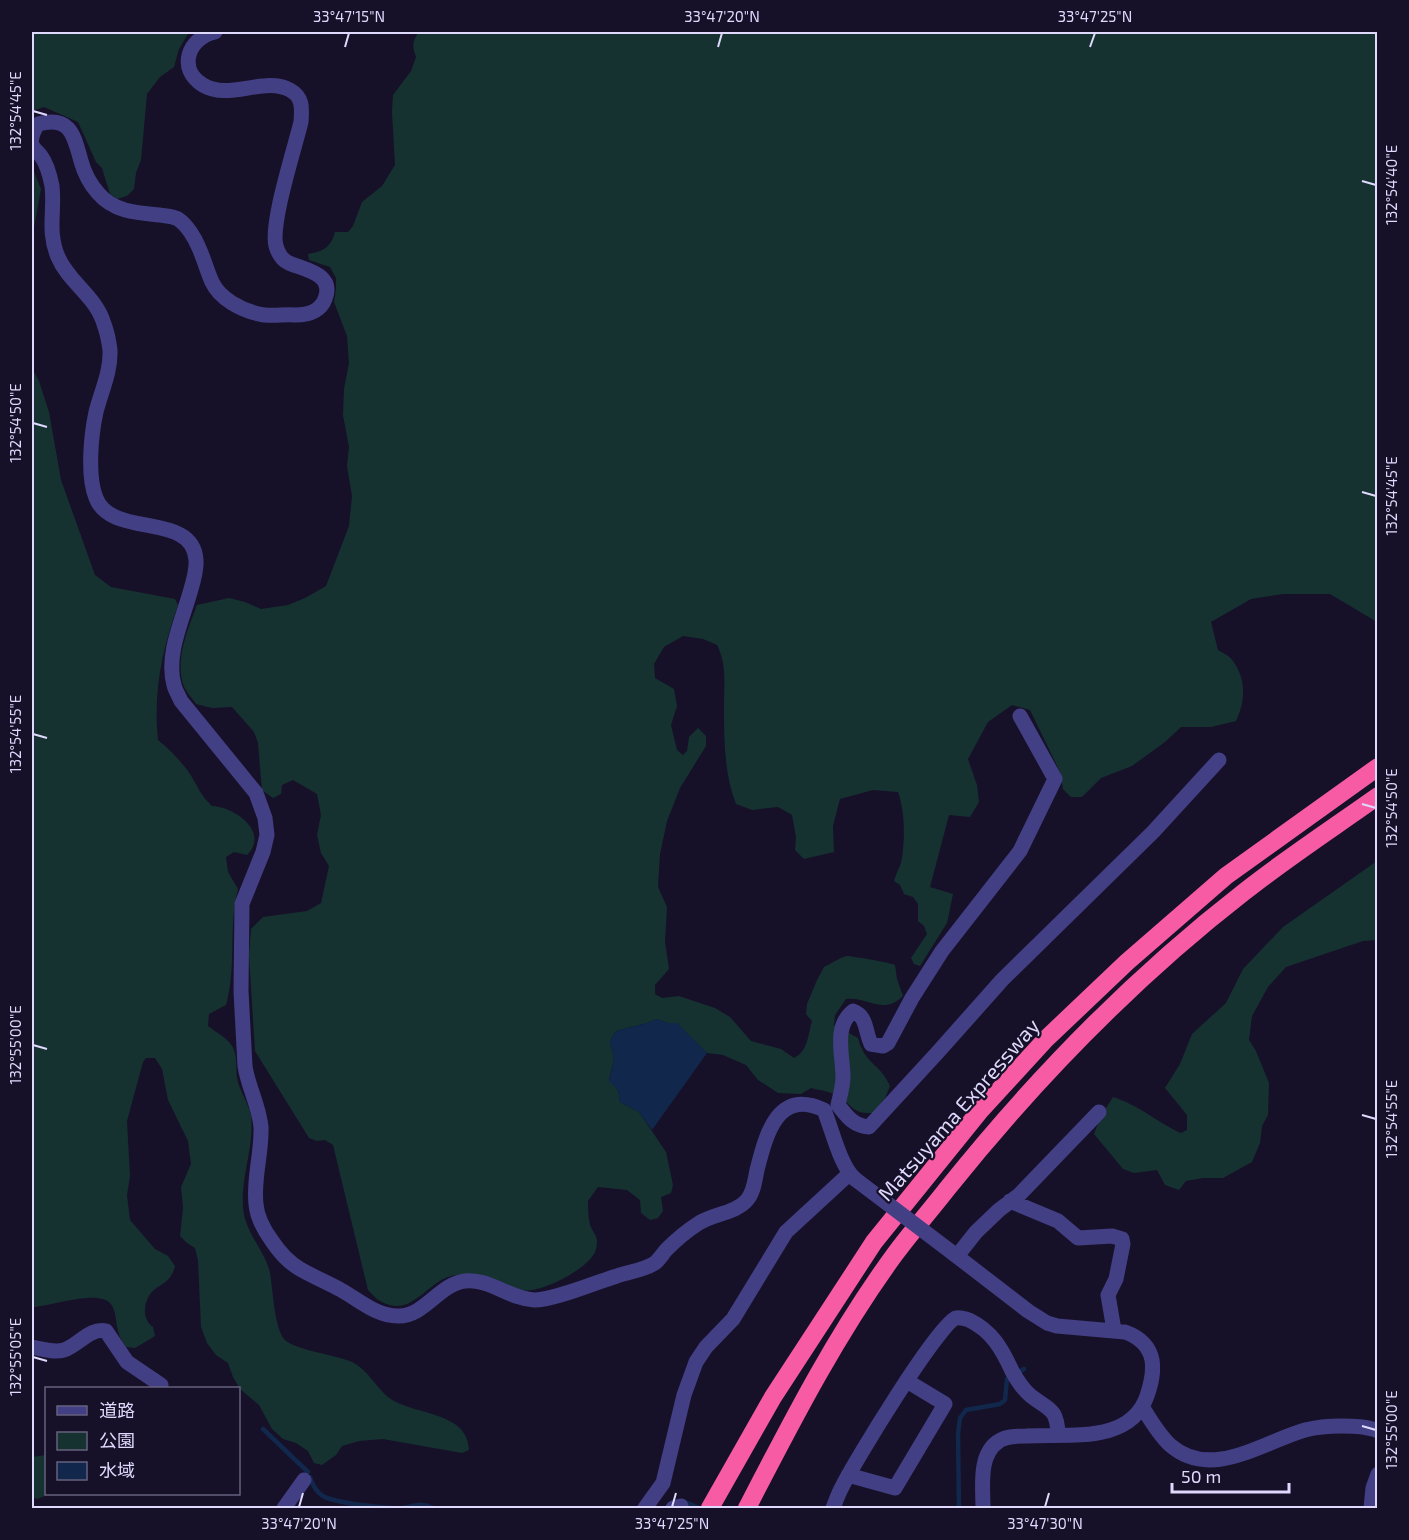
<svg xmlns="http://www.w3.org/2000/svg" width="1409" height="1540" font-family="'Exo 2','Noto Sans JP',sans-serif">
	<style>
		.green { fill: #153231 }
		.water { fill: #11274c }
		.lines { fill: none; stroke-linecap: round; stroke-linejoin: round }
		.stream { stroke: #11274c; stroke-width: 4.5 }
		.minor { stroke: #433f85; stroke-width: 15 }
		.highway { stroke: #f75ba4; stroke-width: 18 }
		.minor-bridge { stroke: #433f85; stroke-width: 15 }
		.ticks { fill: none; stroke: #dfdafd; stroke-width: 2 }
		.labels { text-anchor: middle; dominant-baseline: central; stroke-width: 4.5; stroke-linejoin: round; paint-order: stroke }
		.street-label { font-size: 21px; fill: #dfdafd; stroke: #161128 }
		.neatline { fill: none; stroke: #dfdafd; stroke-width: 2 }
		.ticks-label { font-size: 15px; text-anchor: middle; fill: #dfdafd }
	</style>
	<rect width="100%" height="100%" fill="#161128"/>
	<path class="green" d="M32,32H189L179,49L174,67L160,77L147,94L141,160L136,173L134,189L127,196L117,199L110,194L102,168L96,162L78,122L44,107L32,111Z
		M419,32H1377V622L1330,594H1283L1251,599L1211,622L1218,650C1223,653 1230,656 1233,661C1247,680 1245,702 1236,721L1211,727H1181L1165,742L1132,766L1101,778L1082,797H1071L1063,789L1060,772L1030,710L1012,705L988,722L968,759L977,785L979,802L970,817L949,815L930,887L953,894L947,923L920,966L914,964L911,958L927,934L924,926L918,921V904L913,897L904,894L900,885L894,881C896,873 901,866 902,858C905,837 905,812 898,792L873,790L840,799L833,826L834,852L804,859L795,850L796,837L792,815L778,807L752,810L736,804C724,774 724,738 724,706C724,684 727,665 717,645L703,639L683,636L664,647L654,664L655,678L674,689L677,706L671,725L677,750L683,755L687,751L689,737L698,728L706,736V746L680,788L667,821L660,854L658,887L667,907L665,942L669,969L655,985V994L662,998L679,996L715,1008L730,1017L751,1041L781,1049L794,1058C808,1051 808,1035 812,1021L806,1014L807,1004L817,980L824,967C831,964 840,957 847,956C852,956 892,963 895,965L897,979L903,996C884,1016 867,996 846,999L835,1015L834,1025L858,1038C865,1065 880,1063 890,1086L885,1098L874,1113C849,1114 854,1104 836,1095C828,1091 819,1090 811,1088L801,1094L778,1093L758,1080L746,1065L723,1055L707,1053L676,1023H668L657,1019C643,1026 629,1026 615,1032L610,1042L614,1059L609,1080L618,1090L620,1102L639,1112L666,1152L673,1185L671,1193L661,1197L663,1211L658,1218L650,1220L641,1213L640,1200L627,1190L598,1187L588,1201C588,1209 588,1217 590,1224C591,1230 597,1235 597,1241C597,1245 596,1251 594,1254C585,1270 540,1294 522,1290C513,1289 505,1283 497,1280C483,1275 466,1273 451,1276C427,1282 411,1318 382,1302C377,1300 372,1294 368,1290L333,1145L325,1140L317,1141L309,1138L255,1051L249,956L251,929L263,917L307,911L321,903L329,866L321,853L317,835L321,815L317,794L293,780L282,785L281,794L273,798L262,790L258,743L254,732L232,707L212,708L196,704C192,698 185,691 183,684C175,658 188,629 197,605L229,598L245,602L261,609L288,605L305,598L326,586L349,526L352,496L347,466L349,447L343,415L344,389L349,363L347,336L334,302L336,289V278L330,267L309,260L308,254C323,252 331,247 335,232H348L353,226L362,202L382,186L395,165L392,112L393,95L411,71L416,57C412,46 412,41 419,32Z
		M32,167L41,189L32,239Z
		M32,368L39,381L49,412L61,480L95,575L111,587L175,599L178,605C162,651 153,691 158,740C169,749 179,759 188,771C197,784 199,794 212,806C235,807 270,832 247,855L234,852L226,857L228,872L238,889C228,927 237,967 226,1005L209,1014L208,1026C217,1033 230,1039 234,1050C238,1060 235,1072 238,1082C241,1093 249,1104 251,1116C255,1149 238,1181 244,1215C249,1237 266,1253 270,1273C273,1289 274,1326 284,1339C293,1350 337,1355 352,1362C369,1371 374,1385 388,1397C412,1416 468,1410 469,1450L462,1453L383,1439L359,1441L342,1446L336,1455L322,1465L314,1463L308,1451L296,1443L283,1439L272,1429L259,1405L240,1389L233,1377L228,1363L216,1355L207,1343L201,1327L198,1260L195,1248L187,1243L180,1236L183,1208L181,1187L191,1164L188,1141L168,1100L162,1069L155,1058H146L143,1062L127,1121L130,1176L127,1195L130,1220L155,1249L168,1256L175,1266C170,1286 157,1283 149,1296C143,1306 143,1320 153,1327L155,1336L135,1348L126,1347C123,1342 119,1337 118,1330C115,1321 117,1311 110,1303C97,1289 48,1307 32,1307Z
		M1377,861V940L1363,941L1286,967L1268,987L1252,1016L1249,1040L1256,1051L1269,1083L1268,1115L1262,1126L1260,1143L1252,1162L1223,1178H1203L1186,1181L1179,1190L1165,1185L1157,1170L1134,1173L1123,1169L1094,1134L1101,1116L1113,1097C1141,1106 1156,1122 1181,1133L1187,1130V1115L1165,1088L1180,1064L1192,1034L1226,1003L1243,969L1283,927Z
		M46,1455V1494H50L37,1499L32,1497V1457Z"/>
	<path class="water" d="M657,1019L668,1023H677L707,1053L652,1130L639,1112L620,1102L618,1090L609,1081L614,1059L610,1042L615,1032C629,1026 643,1026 657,1019Z"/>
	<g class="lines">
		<path class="stream" d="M263,1429L308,1472
			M310,1477C313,1485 316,1492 323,1496C334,1503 389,1509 402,1508C415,1506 421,1502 433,1508
			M685,1502L699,1508
			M959,1508L958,1434L960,1418L966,1410L1000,1404L1005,1400L1007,1379L1024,1369"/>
		<path class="minor" d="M215,32C188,38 177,69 203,85C229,101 264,76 290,90C303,97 302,108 301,122C295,147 270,224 276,246C278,253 282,260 289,263C305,270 335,274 325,299C320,312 308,315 295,315C284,314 270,317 259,314C241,310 220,299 212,282C207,271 204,259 199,248C195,238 187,225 178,219C173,216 165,216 160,215C137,213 114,212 98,193C90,184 84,172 81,161C74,136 71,115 38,124C34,130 30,138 32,145C34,149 39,153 41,156C47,164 50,176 52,186C55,211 47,231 58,257C69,283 96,296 104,324C107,332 109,342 110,350C111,372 101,392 96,412C91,435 87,476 96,498C112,539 193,511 196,560C197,572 192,585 189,596C181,623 166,656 174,685C175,690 179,696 181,701L256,793L265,818L267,835L263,852L242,904L241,991L245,1066C248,1087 259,1105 261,1127C262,1153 253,1179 256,1204C257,1218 264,1230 272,1241C280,1253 288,1262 300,1269C314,1277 328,1283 341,1290C359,1300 376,1316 398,1316C424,1317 439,1284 465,1281C489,1278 510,1299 534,1300C555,1300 596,1282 617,1276C629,1272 644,1270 655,1263C660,1259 663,1253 667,1249C676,1240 688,1230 699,1223C713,1214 736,1213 747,1200C754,1192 755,1179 757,1170C766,1135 777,1088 824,1110C832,1129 840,1166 855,1179
			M838,1105C847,1116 853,1126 869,1127L938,1052L1002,980L1153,832L1219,760
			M838,1105C840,1096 843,1086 843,1077C843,1055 833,1027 853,1011C867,1016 865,1031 871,1044L883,1046L888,1043L912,998L942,951L1020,851L1055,779L1020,716
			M1010,1201L1058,1221L1078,1238L1112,1236L1122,1239L1123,1244L1116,1279L1108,1295L1114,1330
			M954,1254L1028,1311L1047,1323L1057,1326L1125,1332C1139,1337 1149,1345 1152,1360C1154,1373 1151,1384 1147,1396C1130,1445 1067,1433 1026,1436C1018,1436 1006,1436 999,1441C978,1454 983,1487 983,1508
			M957,1256L976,1232L999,1210L1019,1195L1099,1112
			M32,1347C42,1349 54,1353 64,1350C79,1345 90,1327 106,1331L127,1362L161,1385
			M1143,1408C1151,1421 1159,1435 1170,1445C1211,1481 1263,1442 1305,1430C1317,1427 1329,1426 1341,1426C1353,1426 1367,1426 1378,1431
			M848,1475L895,1488L945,1404L907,1381
			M284,1508L304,1480
			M645,1508L663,1483L684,1395L696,1362L706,1347L733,1319L786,1232L849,1174
			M673,1508L681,1506
			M833,1508C836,1501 838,1494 842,1487C853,1464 939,1323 956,1318C960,1317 966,1319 969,1320C992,1331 1002,1349 1012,1371C1017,1380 1023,1390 1031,1396C1049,1410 1057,1408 1058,1434
			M1371,1508L1373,1488L1378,1474"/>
		<path class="highway" d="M710,1508L773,1397L874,1242L979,1112L1046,1039L1127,962L1226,876L1378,767
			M747,1508C792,1421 837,1333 895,1254C911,1232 930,1211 947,1189C1035,1079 1132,979 1244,892C1287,858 1333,828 1378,796"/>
		<path class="minor-bridge" d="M855,1179L954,1254"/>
	</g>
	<path class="ticks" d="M345,47L349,33M718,47L722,33M1090,47L1095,33M33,111L47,115M1362,181L1376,185M33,423L47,427M1362,492L1376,496M33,734L47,738M1362,804L1376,808M33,1045L47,1049M1362,1115L1376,1119M33,1357L47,1361M1362,1426L1376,1430M299,1507L303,1493M672,1507L676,1493M1045,1507L1049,1493"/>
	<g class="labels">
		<g class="street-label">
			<text transform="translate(958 1109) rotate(-49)">Matsuyama Expressway</text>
		</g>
	</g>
	<rect width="1409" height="1540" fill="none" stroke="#161128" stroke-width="66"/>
	<rect x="45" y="1387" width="195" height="108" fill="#161128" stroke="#66617d" stroke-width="1.5"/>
	<rect x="57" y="1406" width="30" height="9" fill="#433f85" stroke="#66617d" stroke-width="1.5"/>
	<text x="99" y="1417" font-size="18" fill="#dfdafd">道路</text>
	<rect x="57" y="1432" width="30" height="18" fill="#153231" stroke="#66617d" stroke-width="1.5"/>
	<text x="99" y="1447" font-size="18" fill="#dfdafd">公園</text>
	<rect x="57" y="1462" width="30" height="18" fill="#11274c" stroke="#66617d" stroke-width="1.5"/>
	<text x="99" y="1477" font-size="18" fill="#dfdafd">水域</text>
	<path d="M1172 1483v9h117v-9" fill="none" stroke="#dfdafd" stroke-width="3"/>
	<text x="1181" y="1483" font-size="18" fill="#dfdafd" stroke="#161128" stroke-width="4.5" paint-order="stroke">50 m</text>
	<rect x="33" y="33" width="1343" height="1474" class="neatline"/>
	<g class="ticks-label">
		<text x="349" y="22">33°47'15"N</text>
		<text x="722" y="22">33°47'20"N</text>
		<text x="1095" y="22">33°47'25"N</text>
		<text transform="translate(16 111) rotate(-90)" y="5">132°54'45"E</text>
		<text transform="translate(1392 185) rotate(-90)" y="5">132°54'40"E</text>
		<text transform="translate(16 423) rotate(-90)" y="5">132°54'50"E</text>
		<text transform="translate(1392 496) rotate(-90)" y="5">132°54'45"E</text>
		<text transform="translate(16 734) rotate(-90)" y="5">132°54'55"E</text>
		<text transform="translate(1392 808) rotate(-90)" y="5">132°54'50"E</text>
		<text transform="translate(16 1045) rotate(-90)" y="5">132°55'00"E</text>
		<text transform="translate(1392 1119) rotate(-90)" y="5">132°54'55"E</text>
		<text transform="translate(16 1357) rotate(-90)" y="5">132°55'05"E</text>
		<text transform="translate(1392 1430) rotate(-90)" y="5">132°55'00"E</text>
		<text x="299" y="1529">33°47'20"N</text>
		<text x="672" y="1529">33°47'25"N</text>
		<text x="1045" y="1529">33°47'30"N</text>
	</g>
</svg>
